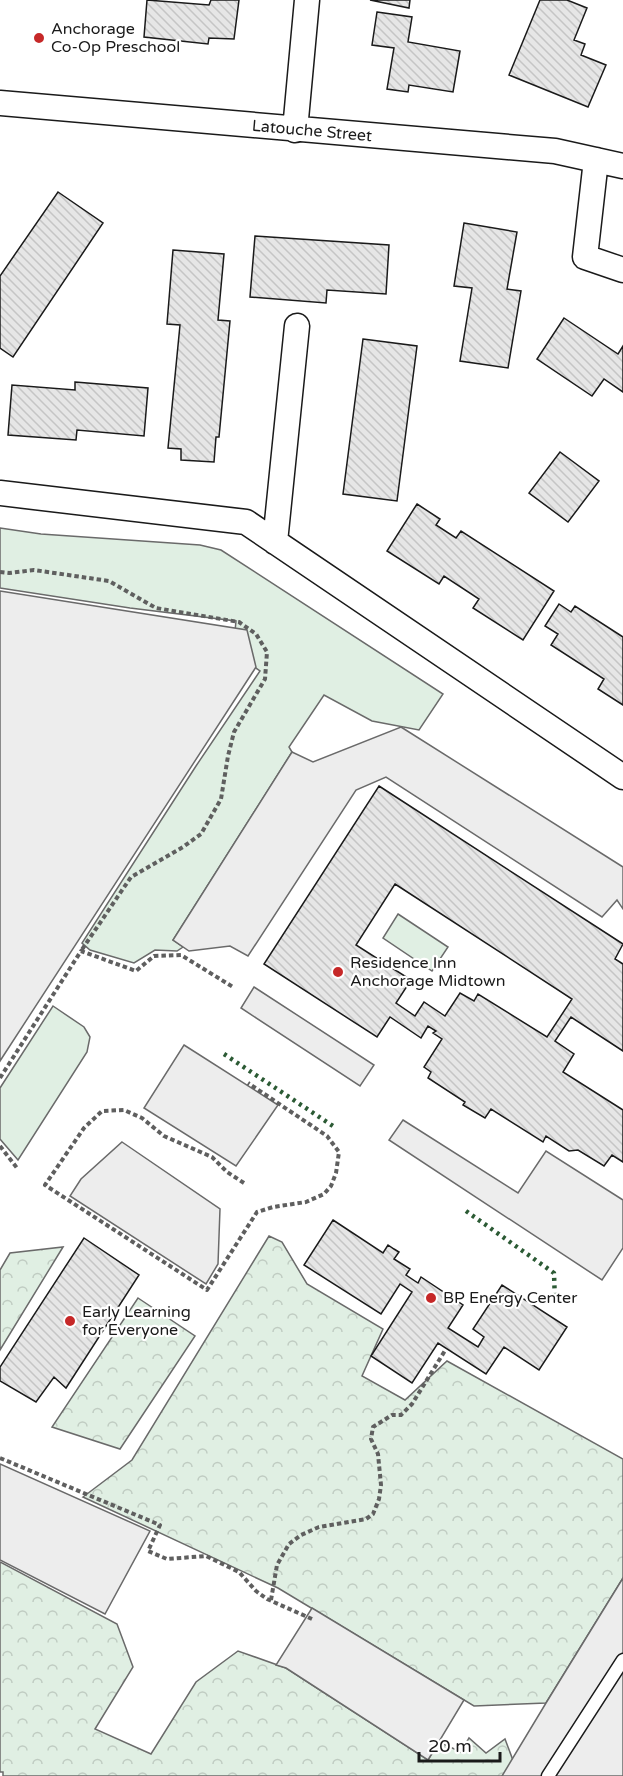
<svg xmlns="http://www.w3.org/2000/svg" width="623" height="1776" font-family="'Varela Round',sans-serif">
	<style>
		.green { fill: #e0efe3; stroke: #6a6a6a; stroke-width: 1.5 }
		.forest { fill: url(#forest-crowns); stroke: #6a6a6a; stroke-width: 1.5 }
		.parking { fill: #ededed; stroke: #6a6a6a; stroke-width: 1.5 }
		.building { fill: url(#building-back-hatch); stroke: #1a1a1a; stroke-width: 1.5; fill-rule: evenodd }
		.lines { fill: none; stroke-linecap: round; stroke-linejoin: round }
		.lane-casing { stroke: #1a1a1a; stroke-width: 15 }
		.street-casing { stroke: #1a1a1a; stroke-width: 27 }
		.path { stroke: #5f5f5f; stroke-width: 4; stroke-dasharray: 4.5 3; stroke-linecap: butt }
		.lane { stroke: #fff; stroke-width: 12 }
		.street { stroke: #fff; stroke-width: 24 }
		.hedge { stroke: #2b5a34; stroke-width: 4.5; stroke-dasharray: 3 4.5; stroke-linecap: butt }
		.poi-dot { fill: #c62828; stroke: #fff; stroke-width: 2 }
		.labels { text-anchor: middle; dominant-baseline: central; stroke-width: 4.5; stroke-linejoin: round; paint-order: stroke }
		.poi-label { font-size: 16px; fill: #1a1a1a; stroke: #fff; text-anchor: start }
		.street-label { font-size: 16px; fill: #1a1a1a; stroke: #fff }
	</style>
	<defs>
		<pattern id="forest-crowns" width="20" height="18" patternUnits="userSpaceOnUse" patternTransform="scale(1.5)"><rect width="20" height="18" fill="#e0efe3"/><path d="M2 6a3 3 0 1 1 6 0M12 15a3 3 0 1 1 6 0" fill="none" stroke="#c0ccc2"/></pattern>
		<pattern id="building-back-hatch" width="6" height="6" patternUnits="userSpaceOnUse" patternTransform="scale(1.5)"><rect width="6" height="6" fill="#e6e6e6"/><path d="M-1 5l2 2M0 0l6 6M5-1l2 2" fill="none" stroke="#c5c5c5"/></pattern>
	</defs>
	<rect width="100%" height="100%" fill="#fff"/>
	<path class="green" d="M0,528L41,534L200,545L221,550L443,694L419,730L372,721L324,695L289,747L292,752L173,940L183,947L177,951L155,950L134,963L90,950L82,943L196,766L260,671L233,652L236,621L130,608L0,588Z
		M398,914L448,947L432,971L383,938Z
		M53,1006L84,1027L90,1037L87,1052L18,1160L0,1139V1088Z"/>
	<path class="forest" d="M269,1236L282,1242L307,1284L383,1329L362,1376L405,1400L447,1361L623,1459V1578L546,1703L474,1706L278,1588L83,1497L132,1460Z
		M63,1247L0,1350V1270L10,1253Z
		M138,1298L195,1336L120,1449L52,1427Z
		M0,1562L117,1624L133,1667L95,1729L151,1754L196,1682L238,1651L286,1668L428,1760L439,1742L461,1752L469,1738L486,1753L505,1739L517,1771L514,1776H3V1772H0Z"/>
	<path class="parking" d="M0,591L247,630L256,667L0,1061Z
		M401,727L623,867V909L617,900L602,917L386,777L356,790L248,956L230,946L189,951L173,940L292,752L313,762Z
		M254,987L374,1065L360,1086L241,1008Z
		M184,1045L278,1105L236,1166L144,1108Z
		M403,1120L518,1193L546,1151L623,1200V1248L602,1280L389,1140Z
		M122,1142L220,1209L218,1264L206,1284L70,1196L81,1179Z
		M0,1464L150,1531L105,1614L0,1560Z
		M623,1578V1776H502L546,1703Z
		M312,1608L464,1700L428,1760L286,1668L276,1665Z"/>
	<path class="building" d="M147,0L209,5L211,0H239L234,39L209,38L208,44L144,37Z
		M370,0H410L409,8Z
		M540,0H567L587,8L574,40L585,44L581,55L606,65L588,107L509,75Z
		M377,12L412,17L408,42L460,51L453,92L409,85L408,92L387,89L394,48L372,45Z
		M58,192L103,223L13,357L0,348V276Z
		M464,223L517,232L507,289L521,291L508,368L460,361L472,288L454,286Z
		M255,236L389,245L386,294L327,290L326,303L250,297Z
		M173,250L224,254L218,320L230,321L219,437H216L214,462L181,460V449L168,448L180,325L167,324Z
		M564,318L618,354L623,346V392L604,379L592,396L537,359Z
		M363,339L417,346L397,501L343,494Z
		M75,382L148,388L144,436L77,430L76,440L8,435L12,385L75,390Z
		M560,452L599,481L568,522L529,493Z
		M417,504L440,519L436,525L456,538L461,531L554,591L523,640L473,608L479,599L444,576L439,584L387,551Z
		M559,604L571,612L575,606L623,637V705L598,689L604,679L551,645L558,634L545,626Z
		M379,786L623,944L615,959L623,964V1051L571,1017L555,1041L574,1054L563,1072L623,1110V1162L612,1155L604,1166L578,1150L569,1151L546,1136L543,1142L491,1109L485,1118L463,1105L465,1102L428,1078L431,1072L424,1067L442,1039L433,1033L436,1031L428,1026L421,1038L390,1017L377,1037L264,964ZM395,884L572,999L547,1037L478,994L474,1001L460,993L445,1016L424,1002L415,1016L396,1003L411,980L356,945Z
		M333,1220L383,1253L388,1245L394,1249L399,1252L394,1259L410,1269L406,1275L418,1283L421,1277L463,1305L448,1328L478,1347L484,1337L473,1329L502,1285L567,1327L539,1370L504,1347L486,1374L438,1343L412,1383L371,1356L412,1292L400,1284L381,1314L304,1265Z
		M84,1238L139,1275L66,1388L54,1377L36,1402L0,1381V1367Z"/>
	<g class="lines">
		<defs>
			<path id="lane" d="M548,1776L623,1660"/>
			<path id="street" d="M0,103L555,151L623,166
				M295,130L307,0
				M596,160L585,257L623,270
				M0,493L246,522L623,777
				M275,542L297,326"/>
		</defs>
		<use href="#lane" class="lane-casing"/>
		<use href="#street" class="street-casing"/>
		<path class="path" d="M0,572L9,573L34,570L109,581L156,608L239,622L256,634L267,652L265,679L234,732L228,756L221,799L201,834L183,847L131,877L81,951
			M0,1078L81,951L136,971L154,956L181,955L233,987
			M0,1146L17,1168
			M244,1183L227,1172L212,1157L164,1136L142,1118L124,1110L102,1111L84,1128L45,1185L207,1290L257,1212L273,1207L306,1202L324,1194L331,1186L336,1173L339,1152L327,1136L248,1083
			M0,1458L160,1525L148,1551L167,1559L206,1556L239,1572L256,1591L267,1599L312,1619
			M271,1600L277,1565L289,1544L301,1535L319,1527L366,1519L373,1514L379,1499L381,1485L378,1454L371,1439L373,1427L392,1415H401L412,1404L446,1349"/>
		<use href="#lane" class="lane"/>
		<use href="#street" class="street"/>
		<path class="hedge" d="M224,1054L336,1128
			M466,1211L554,1273L555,1303"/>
	</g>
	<g class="poi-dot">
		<circle cx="39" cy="38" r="6"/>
		<circle cx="338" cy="972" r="6"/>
		<circle cx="431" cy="1298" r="6"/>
		<circle cx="70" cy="1321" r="6"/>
	</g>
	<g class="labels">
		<g class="poi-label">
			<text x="51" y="29">Anchorage<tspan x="51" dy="18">Co-Op Preschool</tspan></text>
			<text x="350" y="963">Residence Inn<tspan x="350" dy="18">Anchorage Midtown</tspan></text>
			<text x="443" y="1298">BP Energy Center</text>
			<text x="82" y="1312">Early Learning<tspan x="82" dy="18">for Everyone</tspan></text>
		</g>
		<g class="street-label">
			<text transform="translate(312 131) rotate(5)">Latouche Street</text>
		</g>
	</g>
	<path d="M419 1752v9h81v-9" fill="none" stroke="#1a1a1a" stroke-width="3"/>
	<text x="428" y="1752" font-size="18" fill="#1a1a1a" stroke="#ffffff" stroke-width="4.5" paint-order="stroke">20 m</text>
</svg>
